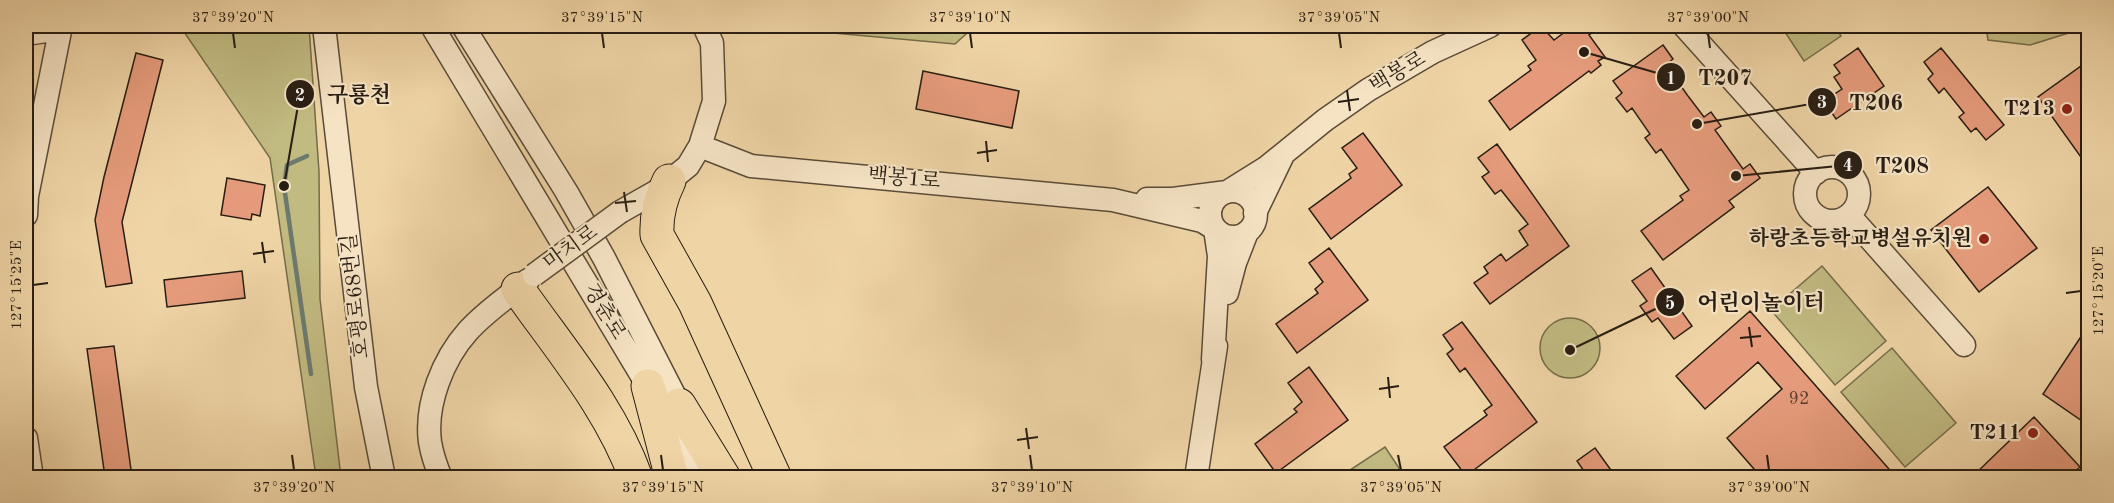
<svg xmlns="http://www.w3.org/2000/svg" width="2114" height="503" font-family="'Old Standard TT','Noto Serif KR',serif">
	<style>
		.green { fill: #c1ba81; stroke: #746c4a; stroke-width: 1.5 }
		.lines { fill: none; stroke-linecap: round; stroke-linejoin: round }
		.stream { stroke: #6c7a6e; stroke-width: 4.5 }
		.building { fill: #e59b7b; stroke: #281d13; stroke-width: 1.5 }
		.minor-casing { stroke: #5a4b38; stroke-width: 25 }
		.highway-casing { stroke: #281d13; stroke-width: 35 }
		.minor { stroke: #f5e3c4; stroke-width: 22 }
		.highway { stroke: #efd4a5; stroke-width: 33 }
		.minor-bridge-casing { stroke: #5a4b38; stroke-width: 25; stroke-linecap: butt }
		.minor-bridge { stroke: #f5e3c4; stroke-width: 22 }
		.ticks { fill: none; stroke: #281d13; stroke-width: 2 }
		.poi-dot { fill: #8f2418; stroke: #f5e3c4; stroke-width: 2 }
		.labels { text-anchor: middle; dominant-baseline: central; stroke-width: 4.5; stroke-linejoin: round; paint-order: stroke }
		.number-label { font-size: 18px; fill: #573c2d }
		.street-label { font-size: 21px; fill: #281d13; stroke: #f5e3c4 }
		.poi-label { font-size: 21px; font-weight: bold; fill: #281d13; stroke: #f5e3c4; text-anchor: end }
		.leader { fill: none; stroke: #281d13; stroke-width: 2 }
		.callout-dot { fill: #281d13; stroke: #f5e3c4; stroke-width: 2 }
		.mark-label { font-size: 18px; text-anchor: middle; font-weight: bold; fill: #fff }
		.callout-label { font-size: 22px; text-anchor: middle; font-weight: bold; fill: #281d13; stroke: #f5e3c4; stroke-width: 4.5; stroke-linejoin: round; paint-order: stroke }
		.neatline { fill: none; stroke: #281d13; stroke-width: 2 }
		.ticks-label { font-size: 15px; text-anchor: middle; fill: #281d13 }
	</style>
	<rect width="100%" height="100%" fill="#efd4a5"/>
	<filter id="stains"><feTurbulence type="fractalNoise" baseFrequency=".00333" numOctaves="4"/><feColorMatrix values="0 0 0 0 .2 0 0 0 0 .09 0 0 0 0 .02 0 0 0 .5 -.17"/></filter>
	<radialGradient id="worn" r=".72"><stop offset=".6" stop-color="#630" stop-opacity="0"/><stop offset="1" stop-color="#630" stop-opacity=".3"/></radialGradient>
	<path class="green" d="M180,26H309L319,172L320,299L341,477H316L270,158Z
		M798,26H975L955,44L800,30Z
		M1781,26H1835L1841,36L1804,61Z
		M1986,26H2088V27L2030,45L1988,40Z
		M1822,266L1886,341L1835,385L1771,310Z
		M1540 348a30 30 0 1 1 60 0a30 30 0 1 1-60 0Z
		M1892,348L1956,423L1905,467L1841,392Z
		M1385,447L1405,477H1351L1347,472Z"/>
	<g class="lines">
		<path class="stream" d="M307,156L287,165L284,186L311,374"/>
	</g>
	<path class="building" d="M1541,26L1554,40L1573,26H1602L1589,35L1605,57L1598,61L1601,65L1591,73L1589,71L1510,130L1489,101L1531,70L1528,66L1536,60L1522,40Z
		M1663,45L1673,59L1666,65L1688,96L1704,117L1711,112L1721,126L1715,130L1743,169L1750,164L1760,178L1729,201L1734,207L1663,260L1641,231L1683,200L1680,196L1689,190L1661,149L1656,153L1645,138L1650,134L1632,108L1627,112L1616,98L1622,93L1613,81Z
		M1858,48L1884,86L1836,119L1824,101L1842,89L1834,77L1840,73L1834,65Z
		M1941,48L2004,125L1986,140L1976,128L1971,132L1959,117L1964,113L1944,88L1939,93L1928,79L1933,74L1924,62Z
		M136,53L163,60L122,222L132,283L106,287L95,220L104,177Z
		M2088,61V167L2038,97Z
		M923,71L1019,91L1012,128L916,109Z
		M1363,133L1402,185L1331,239L1309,209L1351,178L1349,174L1357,168L1342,148Z
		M1497,144L1569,246L1490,304L1474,283L1488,273L1484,267L1501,254L1506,261L1528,245L1519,231L1528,224L1501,190L1495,194L1482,177L1489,172L1478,158Z
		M227,178L265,185L260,216L252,214L251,220L221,215Z
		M1988,187L2037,248L1979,292L1931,230Z
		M1329,248L1368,300L1297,353L1276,324L1318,293L1315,289L1323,282L1309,263Z
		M1651,268L1692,326L1674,339L1658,318L1652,322L1640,306L1647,301L1632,281Z
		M242,271L245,298L167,307L164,280Z
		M1750,311L1896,477H1774L1769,471L1761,477L1727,438L1782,389L1758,362L1705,409L1676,376Z
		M1462,322L1537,422L1466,476L1444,447L1487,415L1484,411L1492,405L1465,368L1460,372L1447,354L1453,349L1443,335Z
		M2088,326V425L2043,394Z
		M114,346L132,477H105L87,349Z
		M1309,367L1348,420L1276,473L1255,444L1297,412L1294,409L1302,402L1288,383Z
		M2034,417L2080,467L2068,477H1972Z
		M1595,448L1616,477H1588L1577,461Z"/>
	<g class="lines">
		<defs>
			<path id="minor" d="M324,26L366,387L384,478
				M432,26L648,386L666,419L694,478
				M463,26L566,191L604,258L686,418
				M1684,26L1816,173
				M26,34L60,29
				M700,146L751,166L1113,200L1202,221L1215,229L1219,256L1213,360
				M1805 194a27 27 0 1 1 54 0a27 27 0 1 1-54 0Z
				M1210 214a23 23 0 1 1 46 0a23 23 0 1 1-46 0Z
				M1147,199H1173L1227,192L1267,167L1325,120L1368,90L1433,52L1490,26
				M620,212L657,191L688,166L700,146L714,101L712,43L704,26
				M1255,213L1282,157
				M26,215L27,196L61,26
				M1849,215L1964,345
				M1227,293L1235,263L1247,232
				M26,438L32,478
				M441,478C436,466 432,454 430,442C425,404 443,359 468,331C486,311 508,297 528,280
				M1196,478L1216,346"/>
			<path id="highway" d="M669,181C660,199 656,215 657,235L695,303L775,478
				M518,289C560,349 611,408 636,478
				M648,386L672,478
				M679,405L724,478"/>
		</defs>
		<use href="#minor" class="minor-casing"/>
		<use href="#highway" class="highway-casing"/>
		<use href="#minor" class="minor"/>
		<use href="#highway" class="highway"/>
		<defs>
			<path id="minor-bridge" d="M534,275L620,212"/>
		</defs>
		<use href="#minor-bridge" class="minor-bridge-casing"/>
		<use href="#minor-bridge" class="minor-bridge"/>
	</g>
	<path class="ticks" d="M233,33L235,48M602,33L604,48M970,33L972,48M1339,33L1341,48M1708,33L1710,48M1347,90L1350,111M1338,102L1359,99M986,141L988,162M977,153L997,150M624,192L627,212M615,203L636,201M262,242L265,263M253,254L274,251M33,285L48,283M2066,293L2081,291M1749,327L1752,347M1740,338L1761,336M1388,377L1390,398M1379,389L1399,386M1026,428L1029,449M1017,440L1038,437M292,455L294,470M661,455L663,470M1030,455L1032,470M1398,455L1401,470M1767,455L1769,470"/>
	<g class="poi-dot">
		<circle cx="2067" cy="109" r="6"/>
		<circle cx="1984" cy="239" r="6"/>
		<circle cx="2033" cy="433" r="6"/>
	</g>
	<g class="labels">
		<g class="number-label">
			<text x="1799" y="399">92</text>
		</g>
		<g class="street-label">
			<text transform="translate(1398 73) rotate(-31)">백봉로</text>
			<text transform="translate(904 179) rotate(5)">백봉1로</text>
			<text transform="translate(571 248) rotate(-36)">마치로</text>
			<text transform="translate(356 296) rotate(-96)">호평로68번길</text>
			<text transform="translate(604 312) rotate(59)">경춘로</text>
		</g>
		<g class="poi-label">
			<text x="2055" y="109">T213</text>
			<text x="1972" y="239">하랑초등학교병설유치원</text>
			<text x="2021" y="433">T211</text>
		</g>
	</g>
	<path class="leader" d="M1584 52L1671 77M284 186L300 94M1697 124L1822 102M1736 176L1848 165M1570 350L1670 302"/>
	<g class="callout-dot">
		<circle cx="1584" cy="52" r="6"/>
		<circle cx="284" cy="186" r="6"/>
		<circle cx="1697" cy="124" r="6"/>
		<circle cx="1736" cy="176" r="6"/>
		<circle cx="1570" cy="350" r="6"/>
		<circle cx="1671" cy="77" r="15"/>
		<circle cx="300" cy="94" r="15"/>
		<circle cx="1822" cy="102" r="15"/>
		<circle cx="1848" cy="165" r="15"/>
		<circle cx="1670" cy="302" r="15"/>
	</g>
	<g class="mark-label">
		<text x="1671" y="84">1</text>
		<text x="300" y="101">2</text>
		<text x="1822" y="108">3</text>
		<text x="1848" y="171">4</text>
		<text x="1670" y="309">5</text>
	</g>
	<g class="callout-label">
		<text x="1725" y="85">T207</text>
		<text x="359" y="102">구룡천</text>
		<text x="1876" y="110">T206</text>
		<text x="1902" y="173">T208</text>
		<text x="1761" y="310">어린이놀이터</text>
	</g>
	<rect width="2114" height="503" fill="none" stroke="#efd4a5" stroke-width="66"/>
	<rect x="33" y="33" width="2048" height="437" class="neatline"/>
	<g class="ticks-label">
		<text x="233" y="22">37°39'20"N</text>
		<text x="602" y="22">37°39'15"N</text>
		<text x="970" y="22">37°39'10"N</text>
		<text x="1339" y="22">37°39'05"N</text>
		<text x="1708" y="22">37°39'00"N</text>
		<text transform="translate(16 285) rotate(-90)" y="5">127°15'25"E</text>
		<text transform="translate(2098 291) rotate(-90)" y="5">127°15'20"E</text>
		<text x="294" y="492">37°39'20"N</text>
		<text x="663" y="492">37°39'15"N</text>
		<text x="1032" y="492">37°39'10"N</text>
		<text x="1401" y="492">37°39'05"N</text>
		<text x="1769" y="492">37°39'00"N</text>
	</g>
	<rect width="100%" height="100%" filter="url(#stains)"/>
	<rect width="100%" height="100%" fill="url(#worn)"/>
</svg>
